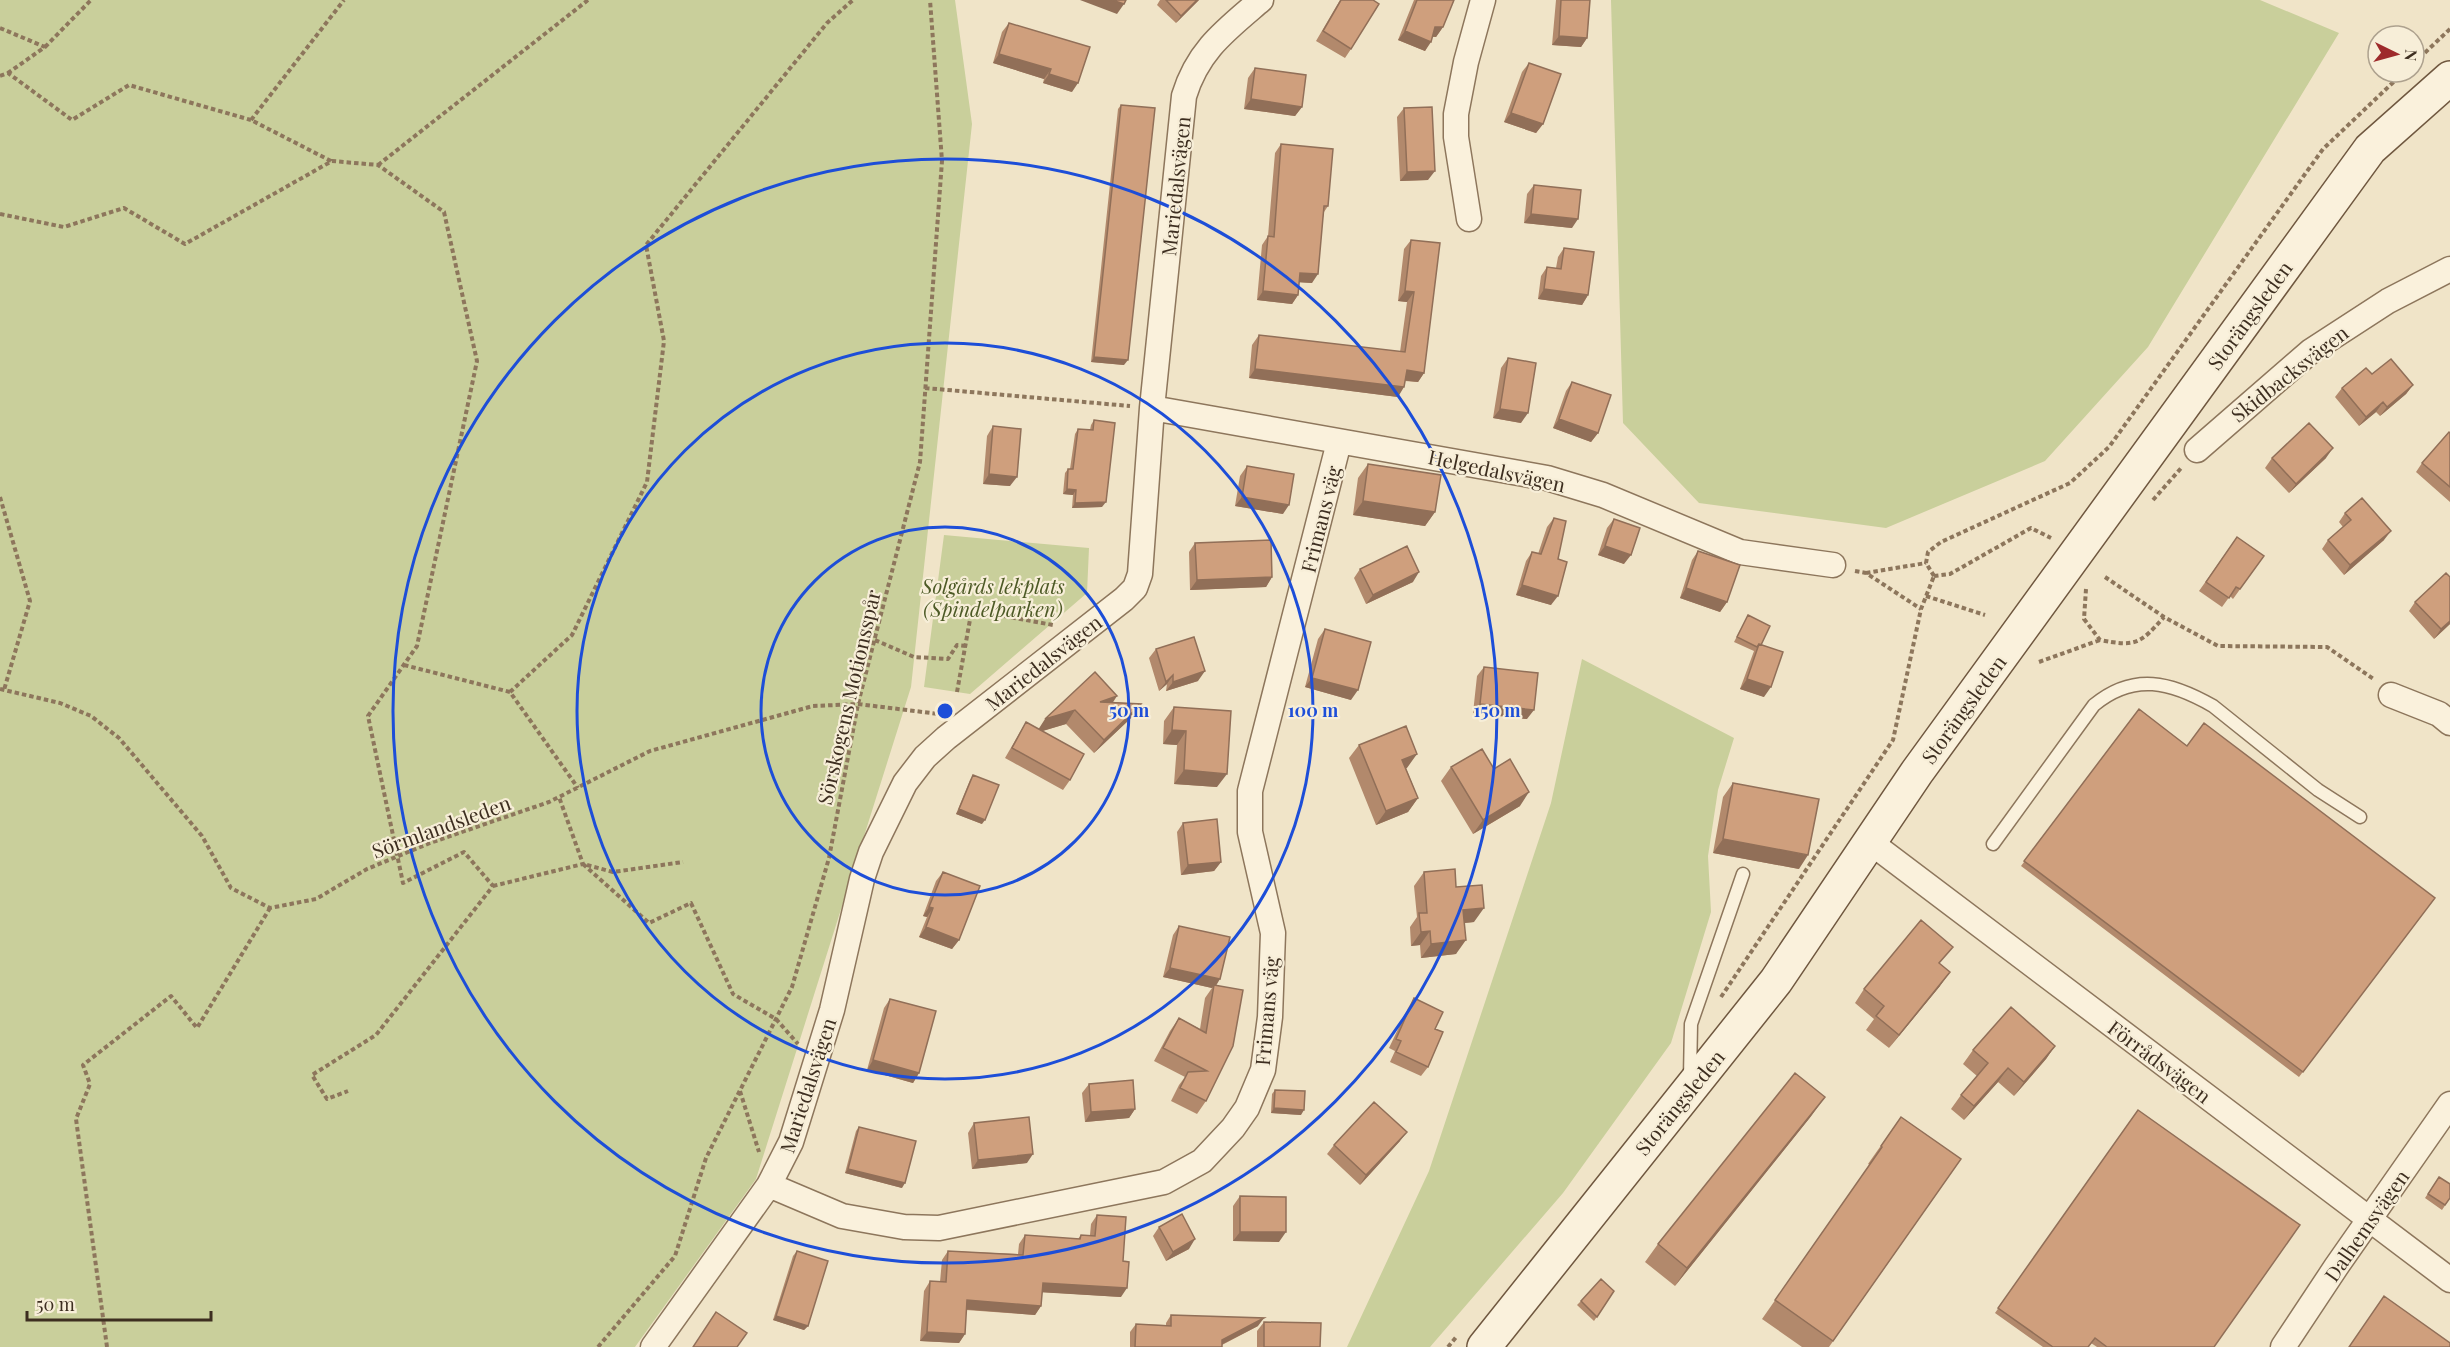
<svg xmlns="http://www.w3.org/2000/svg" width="2450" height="1347" font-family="'Playfair Display',serif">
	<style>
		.green { fill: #c9cf9b }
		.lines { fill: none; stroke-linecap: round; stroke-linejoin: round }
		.lane-casing { stroke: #8d765c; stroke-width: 15 }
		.street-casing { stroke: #8d765c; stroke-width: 27 }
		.secondary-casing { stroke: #6f573f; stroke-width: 36 }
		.path { stroke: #8d765c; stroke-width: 4; stroke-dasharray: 4.5 3; stroke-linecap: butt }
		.lane { stroke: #faf1dc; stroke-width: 12 }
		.street { stroke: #faf1dc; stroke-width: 24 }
		.secondary { stroke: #faf1dc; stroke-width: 33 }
		.wall { fill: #b2896c }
		.shaded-wall { fill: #916f58 }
		.building { fill: #cf9f7d; stroke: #916f58; stroke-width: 1.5 }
		.ring { fill: none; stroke: #1d4ed8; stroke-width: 3 }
		.labels { text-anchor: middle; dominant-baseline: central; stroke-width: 4.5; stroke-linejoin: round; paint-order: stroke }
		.street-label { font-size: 20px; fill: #3d2e20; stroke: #f7eed8 }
		.park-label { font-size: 20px; font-style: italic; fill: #4d5a26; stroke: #f7eed8 }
		.centre { fill: #1d4ed8; stroke: #f7eed8; stroke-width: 3 }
		.ring-label { font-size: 18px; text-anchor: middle; font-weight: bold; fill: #1d4ed8; stroke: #f7eed8; stroke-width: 4.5; stroke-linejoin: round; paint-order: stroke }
	</style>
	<rect width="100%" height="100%" fill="#f0e4c8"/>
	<path class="green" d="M0,0H955L972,124L911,687L756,1179L635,1347H0Z
		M1611,0H2260L2339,33L2148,347L2045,461L1886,528L1699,503L1623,423Z
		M944,535L1089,548L1087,593L970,694L924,687Z
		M1582,659L1734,738L1718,790L1708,856L1711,912L1671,1043L1563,1193L1430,1347H1347L1429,1171L1551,803Z"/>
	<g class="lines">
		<defs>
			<path id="lane" d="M1993,844L2094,705C2134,672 2171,682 2213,706L2318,790L2360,817
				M1690,1077L1691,1024L1743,874"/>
			<path id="street" d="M1469,219L1456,137V114L1466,62L1483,0
				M1152,408L1547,478L1603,495L1740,552L1833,565
				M2197,450L2311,351L2388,301L2450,269
				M2391,695L2439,714L2450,723
				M1870,842L2450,1280
				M769,1185L842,1216L904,1227L939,1228L1164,1182L1202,1161L1233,1128L1247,1108L1263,1070L1270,1017L1273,933L1250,832V791L1339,442
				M653,1347L769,1185L791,1142L832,1010L862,879L871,852L905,783L925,757L946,738L1124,599L1135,588L1140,574L1152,408L1184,96C1198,50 1226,30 1261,0
				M2283,1347L2336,1267L2450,1104"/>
			<path id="secondary" d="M1484,1347L1776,981L1917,772L2370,149L2450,78"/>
		</defs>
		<use href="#lane" class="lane-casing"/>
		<use href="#street" class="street-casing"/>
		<use href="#secondary" class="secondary-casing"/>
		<path class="path" d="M0,28L45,47L8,73
			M45,47L91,0
			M2414,63L2450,29
			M0,76L8,73L72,120L129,85L251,120
			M331,161L251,120L344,0
			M378,165L588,0
			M0,214L64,227L124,208L185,244L332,161L378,165L444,212L477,361L417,646L368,716L403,883L464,852L493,886L376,1035L312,1075L327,1099L348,1091
			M925,388L1130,406
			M0,497L30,601L4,690
			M2153,500L2182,467
			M1855,571L1866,573L1921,609
			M1866,573L1926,563
			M1934,576L1926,563L1928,552L1941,542L2070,483L2109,447L2323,149L2404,72
			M1934,576L1950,574L2031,528L2051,538
			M2105,577L2164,617L2218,646L2327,647L2375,680
			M2086,589L2084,619L2100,640C2136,647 2140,644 2164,617
			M1926,596L1985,615
			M875,640L914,657L948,659L957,645L966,646
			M2039,662L2100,640
			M404,665L510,692L578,788
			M0,689L60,703L91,716L119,738L202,836L231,888L270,908L316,899L367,869L430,843L549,802L650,751L813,706L858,704L939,714
			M510,692L572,635L647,482L664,341L646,245L827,23L853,0
			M957,692L971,614H993L1053,625
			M583,864L649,923L691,903L733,994L776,1019L798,1044
			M587,865L613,872L683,862
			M493,886L583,864L559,797
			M1721,997L1893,740L1921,609L1934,576
			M740,1091L759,1152
			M107,1347L76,1119L90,1084L83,1065L171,996L197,1028L270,908
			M598,1347L675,1256L706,1158L792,987L829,858L858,704L920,462L942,161L930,0
			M1448,1347L1457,1336"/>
		<use href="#lane" class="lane"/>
		<use href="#street" class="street"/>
		<use href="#secondary" class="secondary"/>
	</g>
	<path class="wall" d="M1160,0H1199L1176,23L1157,5Z
		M1340,0H1373L1351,49L1345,58L1316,41Z
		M1414,0H1454L1443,27L1436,37H1432L1425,51L1398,40Z
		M1556,0H1590L1587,38L1581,47L1552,45Z
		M1009,23L1072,92L1043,83L1044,79L993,63L1002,32Z
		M1529,63L1543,124L1536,133L1504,122L1522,72Z
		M1255,68L1302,107L1295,116L1244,109L1248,78Z
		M1121,105L1124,365L1091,362L1118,109Z
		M1404,108L1428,180L1400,181L1397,117Z
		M1281,144L1328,206L1324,212L1312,283L1299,282L1298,295L1292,304L1257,300L1262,245L1268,236L1275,153Z
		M1534,185L1572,228L1524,223L1527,194Z
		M1411,240L1424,373L1418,382L1405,381L1398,397L1249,378L1252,345L1259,335L1400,352L1407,302L1398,301L1404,249Z
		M1564,248L1588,295L1582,305L1538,299L1541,276L1547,267L1556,268L1558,257Z
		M1508,358L1521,423L1493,418L1501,368Z
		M2372,374L2413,385L2406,394L2380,416L2376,412L2359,426L2335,397L2342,388Z
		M1572,382L1598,433L1591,442L1553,428L1566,391Z
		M1094,420L1102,507L1072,508L1073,495L1063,494L1065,473L1068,469H1070L1075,434L1078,429L1090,430L1091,425Z
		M993,426L1010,486L983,484L987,436Z
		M2450,433V502L2416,472L2422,463Z
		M2272,458H2326L2289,493L2265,468Z
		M1368,464L1435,512L1425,526L1353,515L1358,478Z
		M1247,466L1283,514L1235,506L1240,476Z
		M2345,513L2384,540L2344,575L2322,549L2328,540L2343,527L2339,522Z
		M1554,518L1558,559L1551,605L1516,595L1526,561L1532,552L1538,554L1547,527Z
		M1614,519L1624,564L1598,555L1607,528Z
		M2237,537L2264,556L2233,599L2230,596L2222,607L2199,591Z
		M1195,543L1272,577L1266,587L1190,590L1189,552Z
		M1698,551L1727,602L1720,612L1680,598L1692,560Z
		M1360,569L1413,582L1366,604L1354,578Z
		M2415,602L2450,624L2434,639L2409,611Z
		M1748,615L1761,645L1764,697L1740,689L1754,651L1734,642Z
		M1325,629L1351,700L1305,687L1318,639Z
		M1156,649L1198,681L1166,691L1167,684L1159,691L1149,658Z
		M1484,667L1527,719L1473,713L1477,676Z
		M1095,672L1113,702L1141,704L1131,718L1094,753L1066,724L1042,731L1070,780L1063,790L1005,758L1020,732L1026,722L1039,729Z
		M1174,707L1217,787L1174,784L1177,745L1163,744L1164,721Z
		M2139,709L2187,746L2435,898L2299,1077L2021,866Z
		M1359,745L1407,768H1406L1418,798L1408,812L1376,825L1349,758Z
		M1451,767L1494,769L1520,806L1473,834L1441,781Z
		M973,775L982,824L956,814L970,780Z
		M1733,783L1799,869L1713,853L1723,797Z
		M1183,823L1221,862L1214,871L1181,875L1177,832Z
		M943,872L959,940L952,949L919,937L927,917L923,916L936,881Z
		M1424,872L1456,887L1474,922L1465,923L1456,954L1421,958L1420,945L1411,946L1410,927L1417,917L1414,886Z
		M1179,926L1216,985L1206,1101L1197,1114L1171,1101L1179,1085L1185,1077L1154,1061L1170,1031L1179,1018L1200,1029L1205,998L1212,988L1163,977L1173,935Z
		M1940,964V986L1889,1048L1866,1030L1874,1019L1855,1003L1864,989Z
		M1414,998L1435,1029L1428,1067L1421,1076L1390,1062L1395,1051L1389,1048L1408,1008Z
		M890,999L919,1073L913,1083L867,1070L884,1008Z
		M2055,1046L2046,1059L2014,1096L1998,1082L1964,1120L1951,1109L1961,1095L1977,1076L1963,1064L1973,1050Z
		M1089,1084L1135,1109L1129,1118L1085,1122L1082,1093Z
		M1275,1090L1301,1115L1271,1113L1272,1094Z
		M2138,1110L2214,1347H2097L2091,1343L2089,1347H2043L1995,1313Z
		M1812,1115L1675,1286L1645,1262L1658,1244Z
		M1901,1117L1961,1159L1829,1347H1802L1762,1319L1870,1165L1868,1164Z
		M974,1123L1027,1163L972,1169L968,1133Z
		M859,1127L902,1188L845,1173L856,1131Z
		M1400,1141L1360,1185L1327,1154L1334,1145Z
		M2439,1177L2450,1198L2442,1210L2425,1198Z
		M1240,1196L1279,1242L1233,1241V1206Z
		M1097,1215L1121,1297L1042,1292L1041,1306L1035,1315L966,1310L965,1334L959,1343L920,1341L924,1291L930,1281L940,1282L942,1260L948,1251L1018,1254L1019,1244L1025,1235L1078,1239L1081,1235H1090L1091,1224Z
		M1159,1227L1189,1249L1166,1261L1153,1236Z
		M797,1251L808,1326L804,1330L773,1320L793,1256Z
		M1614,1291L1594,1321L1577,1305L1581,1301Z
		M1171,1315L1258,1326L1222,1345V1347H1130V1332L1136,1324L1166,1325V1323Z
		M1264,1322L1320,1347H1257V1331Z"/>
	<path class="shaded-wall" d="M1080,0H1112L1124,4L1117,14Z
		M1197,0H1199L1176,23L1181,16Z
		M1435,27H1443L1436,37L1428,36Z
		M1405,31L1431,42L1425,51L1398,40Z
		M1559,36L1587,38L1581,47L1552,45Z
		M999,54L1051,69L1044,79L993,63Z
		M1049,74L1078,83L1072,92L1043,83Z
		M1251,99L1302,107L1295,116L1244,109Z
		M1511,113L1543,124L1536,133L1504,122Z
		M1435,171L1428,180L1400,181L1407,172Z
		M1531,214L1578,219L1572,228L1524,223Z
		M1300,273L1318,274L1312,283L1294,282Z
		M1544,289L1588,295L1582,305L1538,299Z
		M1263,291L1298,295L1292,304L1257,300Z
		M1405,291L1414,292L1407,302L1398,301Z
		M1094,357L1128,360L1124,365L1091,362Z
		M1255,369L1404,387L1398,397L1249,378Z
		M1407,370L1424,373L1418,382L1400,380Z
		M2413,385L2406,394L2380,416L2387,407Z
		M2383,402L2376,412L2359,426L2366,417Z
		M1500,409L1528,413L1521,423L1493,418Z
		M1559,419L1598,433L1591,442L1553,428Z
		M2333,448L2326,458L2289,493L2296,484Z
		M989,474L1017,477L1010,486L983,484Z
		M1067,489L1076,490L1073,495L1063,494Z
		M1242,497L1289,505L1283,514L1235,506Z
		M1363,501L1435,512L1425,526L1353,515Z
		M1106,502L1102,507L1072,508L1075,503Z
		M2391,531L2384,540L2344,575L2350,565Z
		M1605,546L1631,555L1624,564L1598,555Z
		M1419,572L1413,582L1366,604L1373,595Z
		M1272,577L1266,587L1190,590L1197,580Z
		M1522,585L1558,596L1551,605L1516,595Z
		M1686,588L1727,602L1720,612L1680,598Z
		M2450,621V624L2434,639L2441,629Z
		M1205,671L1198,681L1166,691L1173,682Z
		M1173,675L1167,684L1159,691L1166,682Z
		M1312,678L1358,690L1351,700L1305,687Z
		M1747,679L1771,687L1764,697L1740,689Z
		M1117,696L1108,710L1100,702Z
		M1141,704L1131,718L1094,753L1104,740Z
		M1480,704L1534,710L1527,719L1473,713Z
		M1075,710L1066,724L1036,733L1045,719Z
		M1172,730L1186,731L1177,745L1163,744Z
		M1417,754L1407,768L1392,773L1402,760Z
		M1184,770L1227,774L1217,787L1174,784Z
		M1529,792L1520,806L1473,834L1483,820Z
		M1418,798L1408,812L1376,825L1386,811Z
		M959,809L985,820L982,824L956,814Z
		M1723,839L1808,855L1799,869L1713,853Z
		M1221,862L1214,871L1181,875L1188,865Z
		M929,907L933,908L927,917L923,916Z
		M1484,908L1474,922L1454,924L1463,910Z
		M926,927L959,940L952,949L919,937Z
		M1430,931L1420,945L1411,946L1421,932Z
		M1466,940L1456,954L1421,958L1431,944Z
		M1170,968L1220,979L1214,989V985L1212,988L1163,977Z
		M1950,972L1940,986L1889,1048L1899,1035Z
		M2055,1046L2046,1059L2014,1096L2024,1082Z
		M873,1060L919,1073L913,1083L867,1070Z
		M2008,1068L1998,1082L1964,1120L1974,1106Z
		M1825,1097L1812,1115L1675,1286L1687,1268Z
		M1274,1108L1304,1110L1301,1115L1271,1113Z
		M1135,1109L1129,1118L1085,1122L1091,1112Z
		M1407,1132L1400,1141L1360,1185L1366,1175Z
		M1033,1154L1027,1163L972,1169L978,1160Z
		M848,1169L905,1183L902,1188L845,1173Z
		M1240,1232H1286L1279,1242L1233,1241Z
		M1195,1239L1189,1249L1166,1261L1173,1252Z
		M1043,1283L1127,1288L1121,1297L1037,1292Z
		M967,1300L1041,1306L1035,1315L961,1309Z
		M776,1316L808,1326L804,1330L773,1320Z
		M1264,1318L1258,1326L1217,1347L1222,1340Z
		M927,1332L965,1334L959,1343L920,1341Z"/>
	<path class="building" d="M1112,0H1126L1124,4Z
		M1166,0H1197L1181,16Z
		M1341,0H1373L1379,4L1351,49L1323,31Z
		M1417,0H1454L1443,27H1435L1431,42L1405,31Z
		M1561,0H1590L1587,38L1559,36Z
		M1009,23L1090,47L1078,83L1049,74L1051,69L999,54Z
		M1529,63L1561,74L1543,124L1511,113Z
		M1255,68L1306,75L1302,107L1251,99Z
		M1121,105L1155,108L1128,360L1094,357Z
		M1432,107L1435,171L1407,172L1404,108Z
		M1281,144L1333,149L1328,206H1324L1318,274L1300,273L1298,295L1263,291L1268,236L1274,237Z
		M1534,185L1581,190L1578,219L1531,214Z
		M1411,240L1440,243L1424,373L1407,370L1404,387L1255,369L1259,335L1405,352L1414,292L1405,291Z
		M1564,248L1594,252L1588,295L1544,289L1547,267L1561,269Z
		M1508,358L1536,363L1528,413L1500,409Z
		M2391,359L2413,385L2387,407L2383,402L2366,417L2342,388L2366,368L2372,374Z
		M1572,382L1611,395L1598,433L1559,419Z
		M1094,420L1115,423L1106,502L1075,503L1076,490L1067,489L1068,469H1073L1078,429L1093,430Z
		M2309,423L2333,448L2296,484L2272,458Z
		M993,426L1021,429L1017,477L989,474Z
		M2449,432L2450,433V487L2422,463Z
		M1368,464L1441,475L1435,512L1363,501Z
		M1247,466L1294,474L1289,505L1242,497Z
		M2362,498L2391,531L2350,565L2328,540L2351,520L2345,513Z
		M1554,518L1566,521L1558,559L1567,562L1558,596L1522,585L1532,552L1541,554Z
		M1614,519L1640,528L1631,555L1605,546Z
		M2237,537L2264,556L2240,589L2236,587L2229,598L2206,582Z
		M1271,540L1272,577L1197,580L1195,543Z
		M1407,546L1419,572L1373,595L1360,569Z
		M1698,551L1740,565L1727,602L1686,588Z
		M2446,573L2450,577V621L2441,629L2415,602Z
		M1748,615L1770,626L1761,645L1759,644L1757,647L1737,637Z
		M1325,629L1371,642L1358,690L1312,678Z
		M1194,637L1205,671L1173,682V675L1166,682L1156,649Z
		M1759,644L1783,652L1771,687L1747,679Z
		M1484,667L1538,673L1534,710L1480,704Z
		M1095,672L1117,696L1100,702L1141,704L1104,740L1075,710L1045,719Z
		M1174,707L1231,711L1227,774L1184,770L1186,731L1172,730Z
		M2139,709L2187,746L2204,723L2435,898L2303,1072L2024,861Z
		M1026,722L1084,754L1070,780L1012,748Z
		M1406,726L1417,754L1402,760L1418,798L1386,811L1359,745Z
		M1482,749L1494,769L1510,759L1529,792L1483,820L1451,767Z
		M973,775L999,785L985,820L959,809Z
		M1733,783L1819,799L1808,855L1723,839Z
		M1217,819L1221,862L1188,865L1183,823Z
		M1455,869L1456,887L1482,885L1484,908L1463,910L1466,940L1431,944L1430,931L1421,932L1419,913H1427L1424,872Z
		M943,872L980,886L959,940L926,927L933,908L929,907Z
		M1921,920L1953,947L1939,963L1950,972L1899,1035L1876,1016L1884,1006L1864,989Z
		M1179,926L1230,937L1220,979L1170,968Z
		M1214,985L1243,990L1233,1046L1206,1101L1180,1088L1188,1072L1207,1071L1163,1048L1179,1018L1206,1033Z
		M1414,998L1443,1012L1435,1029L1443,1032L1428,1067L1396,1052L1401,1041L1396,1039Z
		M890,999L936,1011L919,1073L873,1060Z
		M2011,1007L2055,1046L2024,1082L2008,1068L1974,1106L1961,1095L1988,1063L1973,1050Z
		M1795,1073L1825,1097L1687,1268L1658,1244Z
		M1133,1080L1135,1109L1091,1112L1089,1084Z
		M1275,1090L1305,1091L1304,1110L1274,1108Z
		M1374,1102L1407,1132L1366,1175L1334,1145Z
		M2138,1110L2300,1225L2214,1347H2107L2095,1338L2088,1347H2053L1998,1308Z
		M1029,1117L1033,1154L978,1160L974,1123Z
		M1901,1117L1961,1159L1833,1341L1775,1300L1882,1147L1881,1146Z
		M859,1127L916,1141L905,1183L848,1169Z
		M2439,1177L2450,1184V1198L2445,1205L2428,1194Z
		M1240,1196L1286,1197V1232H1240Z
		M1182,1214L1195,1239L1173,1252L1159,1227Z
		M1097,1215L1126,1217L1123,1261L1129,1262L1127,1288L1043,1283L1041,1306L967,1300L965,1334L927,1332L930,1281L946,1282L948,1251L1023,1255L1025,1235L1080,1239L1081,1235L1095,1236Z
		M797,1251L828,1261L808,1326L776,1316Z
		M1601,1279L1614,1291L1597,1317L1581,1301Z
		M2384,1296L2450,1343V1347H2349Z
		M716,1312L747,1333L737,1347H693Z
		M1171,1315L1264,1318L1222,1340V1347H1135L1136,1324L1171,1326Z
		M1264,1322L1321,1323L1320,1347H1264Z"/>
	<g class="ring">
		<circle cx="945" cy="711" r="184"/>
		<circle cx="945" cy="711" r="368"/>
		<circle cx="945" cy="711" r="552"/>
	</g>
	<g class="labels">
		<g class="street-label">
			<text transform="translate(1175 186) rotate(-84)">Mariedalsvägen</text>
			<text transform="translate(2249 315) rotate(-54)">Storängsleden</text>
			<text transform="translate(2289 373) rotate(-38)">Skidbacksvägen</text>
			<text transform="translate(1497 470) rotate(12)">Helgedalsvägen</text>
			<text transform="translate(1320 519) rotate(-76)">Frimans väg</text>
			<text transform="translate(1043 662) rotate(-38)">Mariedalsvägen</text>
			<text transform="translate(848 697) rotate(-77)">Sörskogens Motionsspår</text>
			<text transform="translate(1963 709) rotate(-54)">Storängsleden</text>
			<text transform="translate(441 826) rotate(-20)">Sörmlandsleden</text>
			<text transform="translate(1266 1011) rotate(-85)">Frimans väg</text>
			<text transform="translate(2160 1061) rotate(37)">Förrådsvägen</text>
			<text transform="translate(807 1085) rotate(-72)">Mariedalsvägen</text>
			<text transform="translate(1679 1102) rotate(-51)">Storängsleden</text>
			<text transform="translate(2366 1225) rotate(-55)">Dalhemsvägen</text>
		</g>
		<g class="park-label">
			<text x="993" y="585">Solgårds lekplats<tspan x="993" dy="23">(Spindelparken)</tspan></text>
		</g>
	</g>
	<circle cx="945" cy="711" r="9" class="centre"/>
	<g class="ring-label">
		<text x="1129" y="717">50 m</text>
		<text x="1313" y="717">100 m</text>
		<text x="1497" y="717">150 m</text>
	</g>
	<g transform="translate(2396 54) rotate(95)"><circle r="28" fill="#f7eed8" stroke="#ada18e" stroke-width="1.5"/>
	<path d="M0-4.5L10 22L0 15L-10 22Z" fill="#9e2a2b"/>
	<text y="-9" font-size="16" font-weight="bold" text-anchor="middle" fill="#3d2e20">N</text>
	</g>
	<path d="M27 1311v9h184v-9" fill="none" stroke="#3d2e20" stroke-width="3"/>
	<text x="36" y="1311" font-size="18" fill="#3d2e20" stroke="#f7eed8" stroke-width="4.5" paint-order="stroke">50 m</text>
</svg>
